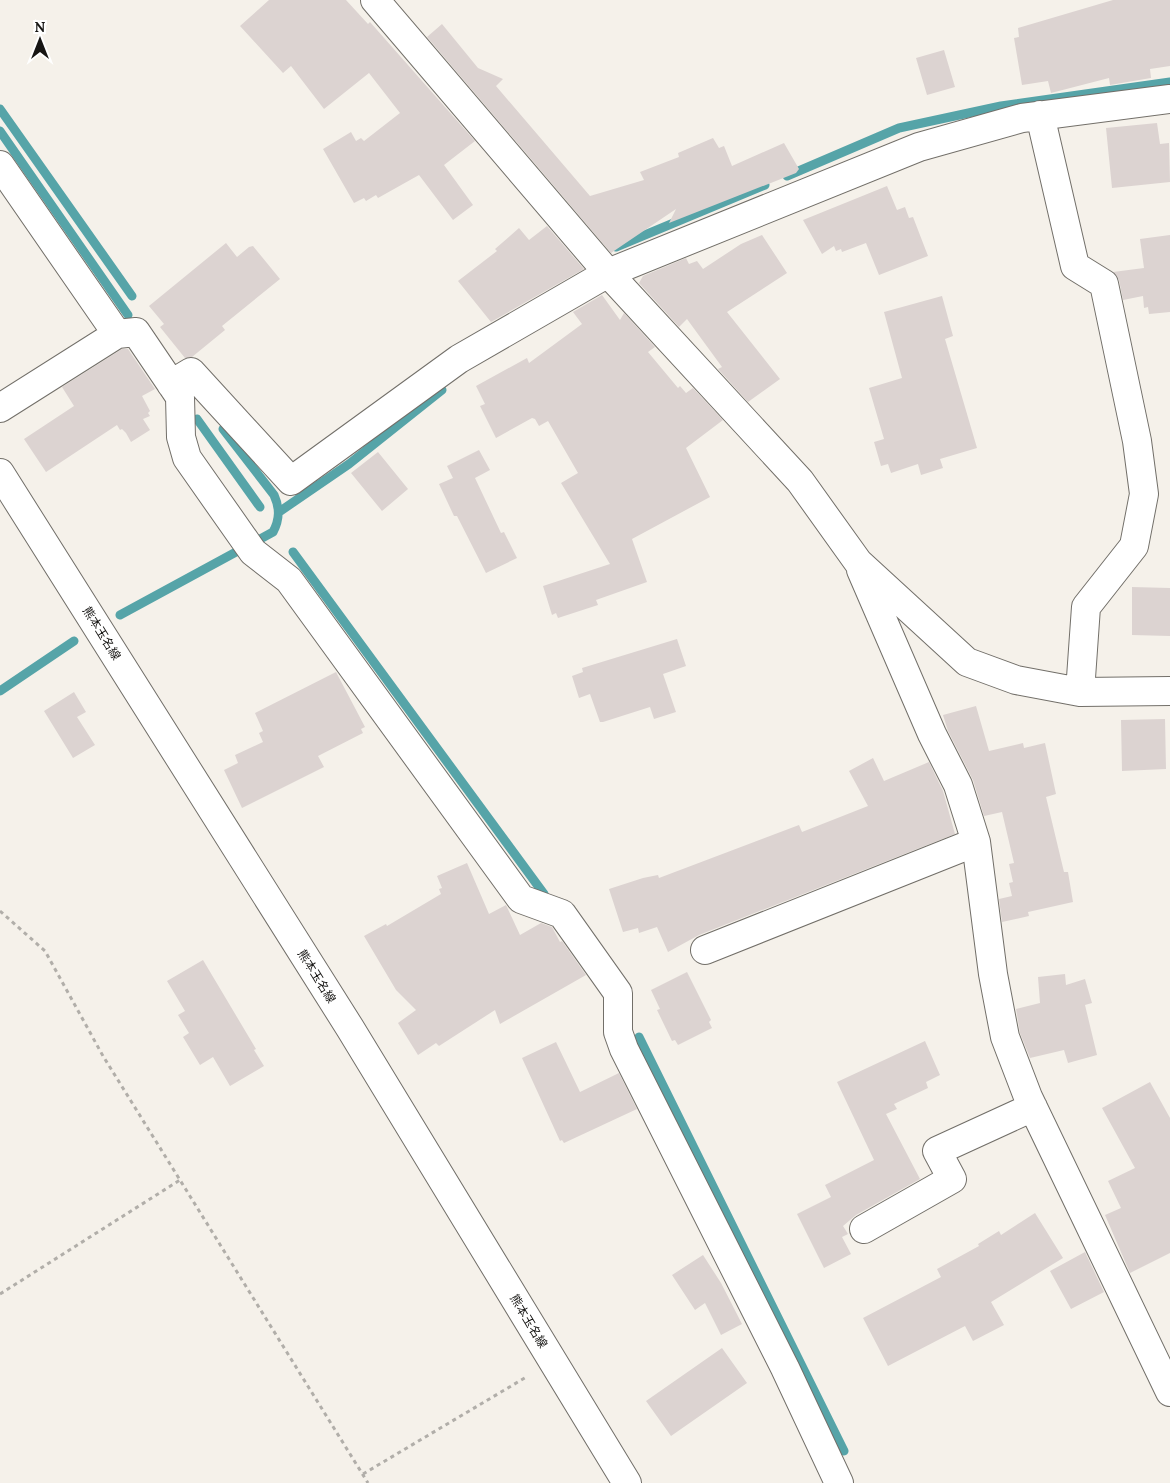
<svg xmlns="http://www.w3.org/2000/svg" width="1170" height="1483" font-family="Lora,'Noto Sans JP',serif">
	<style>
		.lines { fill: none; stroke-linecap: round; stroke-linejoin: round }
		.stream { stroke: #56a4a8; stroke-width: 9 }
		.building { fill: #dcd3d1 }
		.street-casing { stroke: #726f69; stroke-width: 30 }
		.primary-casing { stroke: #726f69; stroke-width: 30 }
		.path { stroke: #b1aea9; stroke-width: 3; stroke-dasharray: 4 4; stroke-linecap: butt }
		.street { stroke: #fff; stroke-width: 28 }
		.primary { stroke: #fff; stroke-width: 28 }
		.labels { text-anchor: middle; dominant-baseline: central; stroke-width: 4; stroke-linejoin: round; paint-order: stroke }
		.street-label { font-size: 12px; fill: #171614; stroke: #fff }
	</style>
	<rect width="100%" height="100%" fill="#f5f1ea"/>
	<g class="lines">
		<path class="stream" d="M0,109L132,296
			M0,131L128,315
			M787,176L899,128L1001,106L1170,82
			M616,247L765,185
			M197,419L260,507
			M279,512L349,464L442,390
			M293,552L544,894
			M120,615L273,532C280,519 280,508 274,495L223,429
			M0,691L74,641
			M639,1037L844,1451"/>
	</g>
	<path class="building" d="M269,0H346L368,24L370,22L475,141L444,165L473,205L453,220L419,175L378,198L376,195L366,201L364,198L354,203L323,149L351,132L356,141L361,138L364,141L400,113L369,73L324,109L291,66L283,73L240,26Z
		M1113,0H1170V66L1150,69L1151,78L1110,85L1109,78L1051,93L1048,81L1022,85L1014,38L1019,37L1018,28Z
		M442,24L478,68L503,79L496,86L590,196L644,180L640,172L679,157L678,153L713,138L719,148L724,146L732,166L784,143L799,169L796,173L669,223L676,209L611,253L427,37Z
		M944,50L955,87L927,95L916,58Z
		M1157,123L1160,144L1169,143L1170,182L1112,188L1106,128Z
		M887,186L897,210L905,207L909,218L913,217L928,256L879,275L866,243L842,252L841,249L836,251L834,246L822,254L803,220Z
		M547,226L584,269L491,322L458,281L497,251L495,249L519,228L529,240Z
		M762,235L787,273L727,312L780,379L748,402L718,369L722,367L687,319L679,327L639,283L643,276L686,258L689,264L697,261L703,269L741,244Z
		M1170,235V312L1149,314L1148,307L1144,308L1143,296L1123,300L1119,280L1113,272L1144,268L1140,239Z
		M226,243L237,257L249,247L253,246L280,279L222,326L225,330L192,357L185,358L160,327L164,324L149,306Z
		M602,295L620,320L624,313L655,347L648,352L678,388L680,386L686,393L693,388L723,420L686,448L710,497L632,539L647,582L596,600L598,605L558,618L556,613L552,615L543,586L610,564L561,483L578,473L548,421L539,426L535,419L532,418L496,438L480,406L485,404L476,386L527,358L529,363L582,324L573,312Z
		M942,296L953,336L945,339L977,448L940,459L943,468L921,475L918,464L891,473L888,464L881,466L874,442L884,439L869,388L902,378L884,312Z
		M122,349H128L155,389L142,396L150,411L148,413L150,416L143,419L150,430L131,442L126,433L122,429L120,430L117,425L46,472L24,439L74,406L62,387Z
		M479,450L490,470L475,478L501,533L504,532L517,558L486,573L457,516H454L439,484L453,478L447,466Z
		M378,452L408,489L382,511L351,473Z
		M1132,587L1170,588V636L1132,635Z
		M677,639L686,666L663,674L676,712L654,719L650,707L603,722H600L590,694L579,698L572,676L583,672L582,668Z
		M336,672L365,727L361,729L363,733L318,756L324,767L242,808L224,770L238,763L235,755L263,742L259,733L263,731L255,713Z
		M74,692L86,712L77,717L95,745L73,758L44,711Z
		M976,706L989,751L1023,743L1024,748L1045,743L1056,794L1046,797L1064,872H1068L1073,902L1028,912L1029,916L1002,922L999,899L1012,896L1009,883L1013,882L1009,864L1014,863L1002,812L984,816L973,780L948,731L943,715Z
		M1165,719L1166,769L1122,771L1121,720Z
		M873,758L884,781L929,762L943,791L955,834L699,935L668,952L657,927L639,933L638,928L623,932L609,889L643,878L658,875L659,878L799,825L802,832L868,806L849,771Z
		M467,863L489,914L506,905L520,935L541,923L552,927L560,942L562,941L586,975L500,1024L495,1010L439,1046L436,1043L418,1055L398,1023L416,1010L396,990L364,936L386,924L387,926L441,894L439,889L442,888L437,876Z
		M203,960L256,1049L254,1050L264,1066L230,1086L213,1057L200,1065L183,1037L189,1033L178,1015L185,1011L167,981Z
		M687,972L711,1020L709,1022L712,1028L678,1045L675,1040L672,1041L657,1010L660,1009L651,990Z
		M1065,974L1066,985L1085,979L1092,1003L1085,1005L1097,1055L1068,1063L1064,1050L1030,1058L1020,1033L1016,1009L1040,1003L1038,977Z
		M925,1041L940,1075L926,1082L928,1088L894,1104L897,1109L886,1114L920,1179L856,1215L843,1226L848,1234L842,1237L851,1254L824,1268L797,1214L831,1197L825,1185L874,1160L837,1082Z
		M556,1042L580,1092L619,1073L637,1109L564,1143L562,1140L560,1141L522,1058Z
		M1150,1082L1170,1118V1253L1130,1273L1105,1215L1121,1208L1108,1181L1135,1168L1102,1108Z
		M1035,1213L1063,1258L991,1302L1004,1325L973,1341L965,1326L888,1366L863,1318L941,1277L937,1269L979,1246L978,1244L999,1231L1001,1235Z
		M1085,1252L1104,1292L1071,1309L1050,1271Z
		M703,1255L721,1283L742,1324L721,1335L705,1303L695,1310L672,1275Z
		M722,1348L747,1383L671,1436L646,1401Z"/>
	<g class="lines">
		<defs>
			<path id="street" d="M375,0L608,273L800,481L858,562L967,662L1016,680L1080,692L1170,691
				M1040,115L1075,266L1104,284L1137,441L1144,494L1134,546L1086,607L1080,692
				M0,165L117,334
				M171,384L191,372L291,481L459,359L608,273L919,147L1022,118L1170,99
				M0,408L117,334L136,332L180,397L181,437L187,458L253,552L289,580L521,899L562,914L618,993V1032L624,1049L785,1368L839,1483
				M861,570L932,734L958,785L976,842L993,974L1005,1037L1028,1097L1170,1392
				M705,950L976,842
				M864,1229L952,1179L937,1151L1033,1107"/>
			<path id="primary" d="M0,473L350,1028L627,1483"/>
		</defs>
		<use href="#street" class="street-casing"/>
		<use href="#primary" class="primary-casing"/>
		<path class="path" d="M0,911L45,951L103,1056L368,1483
			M0,1294L180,1180
			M363,1474L528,1376"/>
		<use href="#street" class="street"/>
		<use href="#primary" class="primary"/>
	</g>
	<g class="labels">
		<g class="street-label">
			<text transform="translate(102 633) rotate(58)">熊本玉名線</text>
			<text transform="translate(317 976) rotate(58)">熊本玉名線</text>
			<text transform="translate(529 1321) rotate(59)">熊本玉名線</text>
		</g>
	</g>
	<g transform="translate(40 40)" stroke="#ffffff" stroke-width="4" paint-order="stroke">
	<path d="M0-4L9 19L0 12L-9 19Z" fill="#171614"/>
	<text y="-8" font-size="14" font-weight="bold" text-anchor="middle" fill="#171614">N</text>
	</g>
</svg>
